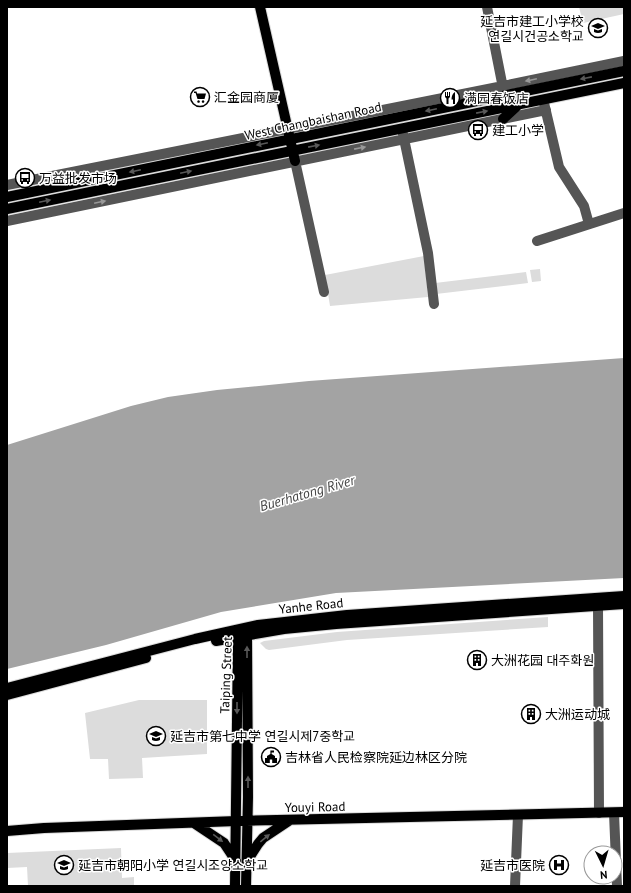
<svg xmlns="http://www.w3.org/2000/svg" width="631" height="893" font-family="'PT Sans','Noto Sans SC','Noto Sans KR',sans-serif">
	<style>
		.green { fill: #dcdcdc }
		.water { fill: #a3a3a3 }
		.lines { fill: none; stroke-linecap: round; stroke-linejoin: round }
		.major-casing { stroke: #dbdbdb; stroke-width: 12 }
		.minor { stroke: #555; stroke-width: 10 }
		.major { stroke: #000; stroke-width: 10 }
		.oneway { fill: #595959 }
		.oneway2 { fill: #999 }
		.labels { text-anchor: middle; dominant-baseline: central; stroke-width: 3; stroke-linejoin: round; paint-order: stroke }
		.poi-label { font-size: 13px; fill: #000; stroke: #fff; text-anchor: start }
		.street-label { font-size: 13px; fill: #000; stroke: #fff }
		.water-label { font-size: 14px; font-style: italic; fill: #444; stroke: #fff }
	</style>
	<rect width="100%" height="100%" fill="#fff"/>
	<path class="green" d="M579,7H624V14L583,23Z
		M424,256L428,297L330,306L325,275Z
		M540,269L541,281L532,282L530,270Z
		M526,272L528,283L436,294L435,283Z
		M548,617V627L347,640L269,650L266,649L260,643L264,641L337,632Z
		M139,700H207V754L142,758L143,778L109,779L108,759H90L85,713Z
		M121,848L122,878L134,877V886H28L27,867L7,868V853Z"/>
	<path class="water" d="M624,358V578L336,593L221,612L106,645L7,669V445L131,406L168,397L217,390L309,381Z"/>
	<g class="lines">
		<defs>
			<path id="major" d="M260,7L295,161
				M503,119L517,106
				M7,197L624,71
				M7,209L624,83
				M243,630L247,635L248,797L246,886
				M216,641L284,629L336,624L624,604
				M7,688L195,639L258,625L347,615L624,596
				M7,695L146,658
				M194,823L224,843L236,861
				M7,831L44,828L237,821L624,812
				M247,861L258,844L263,838L290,820
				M235,886L238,637L240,632"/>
		</defs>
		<use href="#major" class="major-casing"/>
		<path class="minor" d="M487,7L504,93
			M544,103L559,167L584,206L589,224
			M403,134L428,253L434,304
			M295,161L324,292
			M7,185L503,86L624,61
			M7,221L546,110
			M537,241L624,213
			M598,605L599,813
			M614,813L617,886
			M515,886L518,815"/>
		<use href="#major" class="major"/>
	</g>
	<defs><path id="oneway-solid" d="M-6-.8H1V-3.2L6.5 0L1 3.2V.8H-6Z"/></defs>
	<g class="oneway">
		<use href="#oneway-solid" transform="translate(586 78) rotate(169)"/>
		<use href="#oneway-solid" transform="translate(431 110) rotate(168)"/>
		<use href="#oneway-solid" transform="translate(482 112) rotate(-11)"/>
		<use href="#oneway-solid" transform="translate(262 144) rotate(168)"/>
		<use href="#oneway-solid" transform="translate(314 146) rotate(-11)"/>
		<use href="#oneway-solid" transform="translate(135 171) rotate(168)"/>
		<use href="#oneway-solid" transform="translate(186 172) rotate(-12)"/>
		<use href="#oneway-solid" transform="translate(45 201) rotate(-12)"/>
		<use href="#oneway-solid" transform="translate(247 652) rotate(-90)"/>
		<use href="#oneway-solid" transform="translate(237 708) rotate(90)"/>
		<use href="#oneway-solid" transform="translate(248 782) rotate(-90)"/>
		<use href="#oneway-solid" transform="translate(218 838) rotate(37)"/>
		<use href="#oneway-solid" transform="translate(265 838) rotate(-39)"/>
	</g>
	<g class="oneway2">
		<use href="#oneway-solid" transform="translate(531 80) rotate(168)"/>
		<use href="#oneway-solid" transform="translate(360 148) rotate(-11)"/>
		<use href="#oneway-solid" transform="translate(100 202) rotate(-12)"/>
	</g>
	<defs>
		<symbol id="school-ring" viewBox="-11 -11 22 22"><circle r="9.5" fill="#fff" stroke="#000" stroke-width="1.5"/><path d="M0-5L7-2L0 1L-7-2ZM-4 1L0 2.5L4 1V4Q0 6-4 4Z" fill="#000"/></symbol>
		<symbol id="supermarket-ring" viewBox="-11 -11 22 22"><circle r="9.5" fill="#fff" stroke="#000" stroke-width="1.5"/><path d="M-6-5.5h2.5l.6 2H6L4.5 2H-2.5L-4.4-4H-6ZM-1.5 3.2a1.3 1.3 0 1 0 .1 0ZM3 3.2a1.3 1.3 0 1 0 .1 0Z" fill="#000"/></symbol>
		<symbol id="restaurant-ring" viewBox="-11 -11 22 22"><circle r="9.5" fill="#fff" stroke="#000" stroke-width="1.5"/><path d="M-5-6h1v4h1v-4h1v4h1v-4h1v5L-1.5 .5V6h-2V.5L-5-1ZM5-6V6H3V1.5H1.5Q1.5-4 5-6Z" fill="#000"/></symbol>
		<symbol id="bus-ring" viewBox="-11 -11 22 22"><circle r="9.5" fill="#fff" stroke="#000" stroke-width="1.5"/><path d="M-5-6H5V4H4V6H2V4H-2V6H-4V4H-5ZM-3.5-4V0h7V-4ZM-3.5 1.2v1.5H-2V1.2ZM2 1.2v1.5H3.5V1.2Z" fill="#000"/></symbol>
		<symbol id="building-ring" viewBox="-11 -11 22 22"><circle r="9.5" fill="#fff" stroke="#000" stroke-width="1.5"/><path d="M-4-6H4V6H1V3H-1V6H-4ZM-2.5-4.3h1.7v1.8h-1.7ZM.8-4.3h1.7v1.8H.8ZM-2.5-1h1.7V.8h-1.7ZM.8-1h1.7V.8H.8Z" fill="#000"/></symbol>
		<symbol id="civic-ring" viewBox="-11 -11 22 22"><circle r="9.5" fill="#fff" stroke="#000" stroke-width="1.5"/><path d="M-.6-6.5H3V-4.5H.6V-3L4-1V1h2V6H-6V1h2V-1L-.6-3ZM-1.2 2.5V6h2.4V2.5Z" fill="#000"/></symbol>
		<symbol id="hospital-ring" viewBox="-11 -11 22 22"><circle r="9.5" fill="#fff" stroke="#000" stroke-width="1.5"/><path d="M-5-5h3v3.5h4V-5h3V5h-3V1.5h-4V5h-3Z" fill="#000"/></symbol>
	</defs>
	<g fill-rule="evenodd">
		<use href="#school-ring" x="587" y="17" width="22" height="22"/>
		<use href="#supermarket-ring" x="189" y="86" width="22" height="22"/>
		<use href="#restaurant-ring" x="439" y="87" width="22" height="22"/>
		<use href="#bus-ring" x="467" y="119" width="22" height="22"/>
		<use href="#bus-ring" x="14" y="167" width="22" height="22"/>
		<use href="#building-ring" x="466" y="649" width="22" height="22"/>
		<use href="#building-ring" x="520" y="703" width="22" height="22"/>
		<use href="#school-ring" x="145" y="725" width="22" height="22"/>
		<use href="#civic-ring" x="260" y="746" width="22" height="22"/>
		<use href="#school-ring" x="53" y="854" width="22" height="22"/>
		<use href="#hospital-ring" x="548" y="854" width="22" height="22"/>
	</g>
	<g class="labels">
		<g class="poi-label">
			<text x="584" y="21" text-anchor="end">延吉市建工小学校<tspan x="584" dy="15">연길시건공소학교</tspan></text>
			<text x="214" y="97">汇金园商厦</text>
			<text x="464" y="98">满园春饭店</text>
			<text x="492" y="130">建工小学</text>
			<text x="39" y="178">万益批发市场</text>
			<text x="491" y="660">大洲花园 대주화원</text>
			<text x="545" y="714">大洲运动城</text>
			<text x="170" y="736">延吉市第七中学 연길시제7중학교</text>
			<text x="285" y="757">吉林省人民检察院延边林区分院</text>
			<text x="78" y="865">延吉市朝阳小学 연길시조양소학교</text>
			<text x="545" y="865" text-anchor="end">延吉市医院</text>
		</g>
		<g class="street-label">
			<text transform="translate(313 121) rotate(-12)">West Changbaishan Road</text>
			<text transform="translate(311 606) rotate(-6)">Yanhe Road</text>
			<text transform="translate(226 675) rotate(-88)">Taiping Street</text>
			<text transform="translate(315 807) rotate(-1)">Youyi Road</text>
		</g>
		<g class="water-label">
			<text transform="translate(307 493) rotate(-16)">Buerhatong River</text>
		</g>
	</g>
	<rect width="631" height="893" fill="none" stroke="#000000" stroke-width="16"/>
	<g transform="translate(603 865) rotate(175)"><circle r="19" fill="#ffffff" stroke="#999999"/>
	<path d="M0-3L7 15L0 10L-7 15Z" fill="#000000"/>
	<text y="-6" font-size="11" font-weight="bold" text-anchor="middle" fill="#000000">N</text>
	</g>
</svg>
